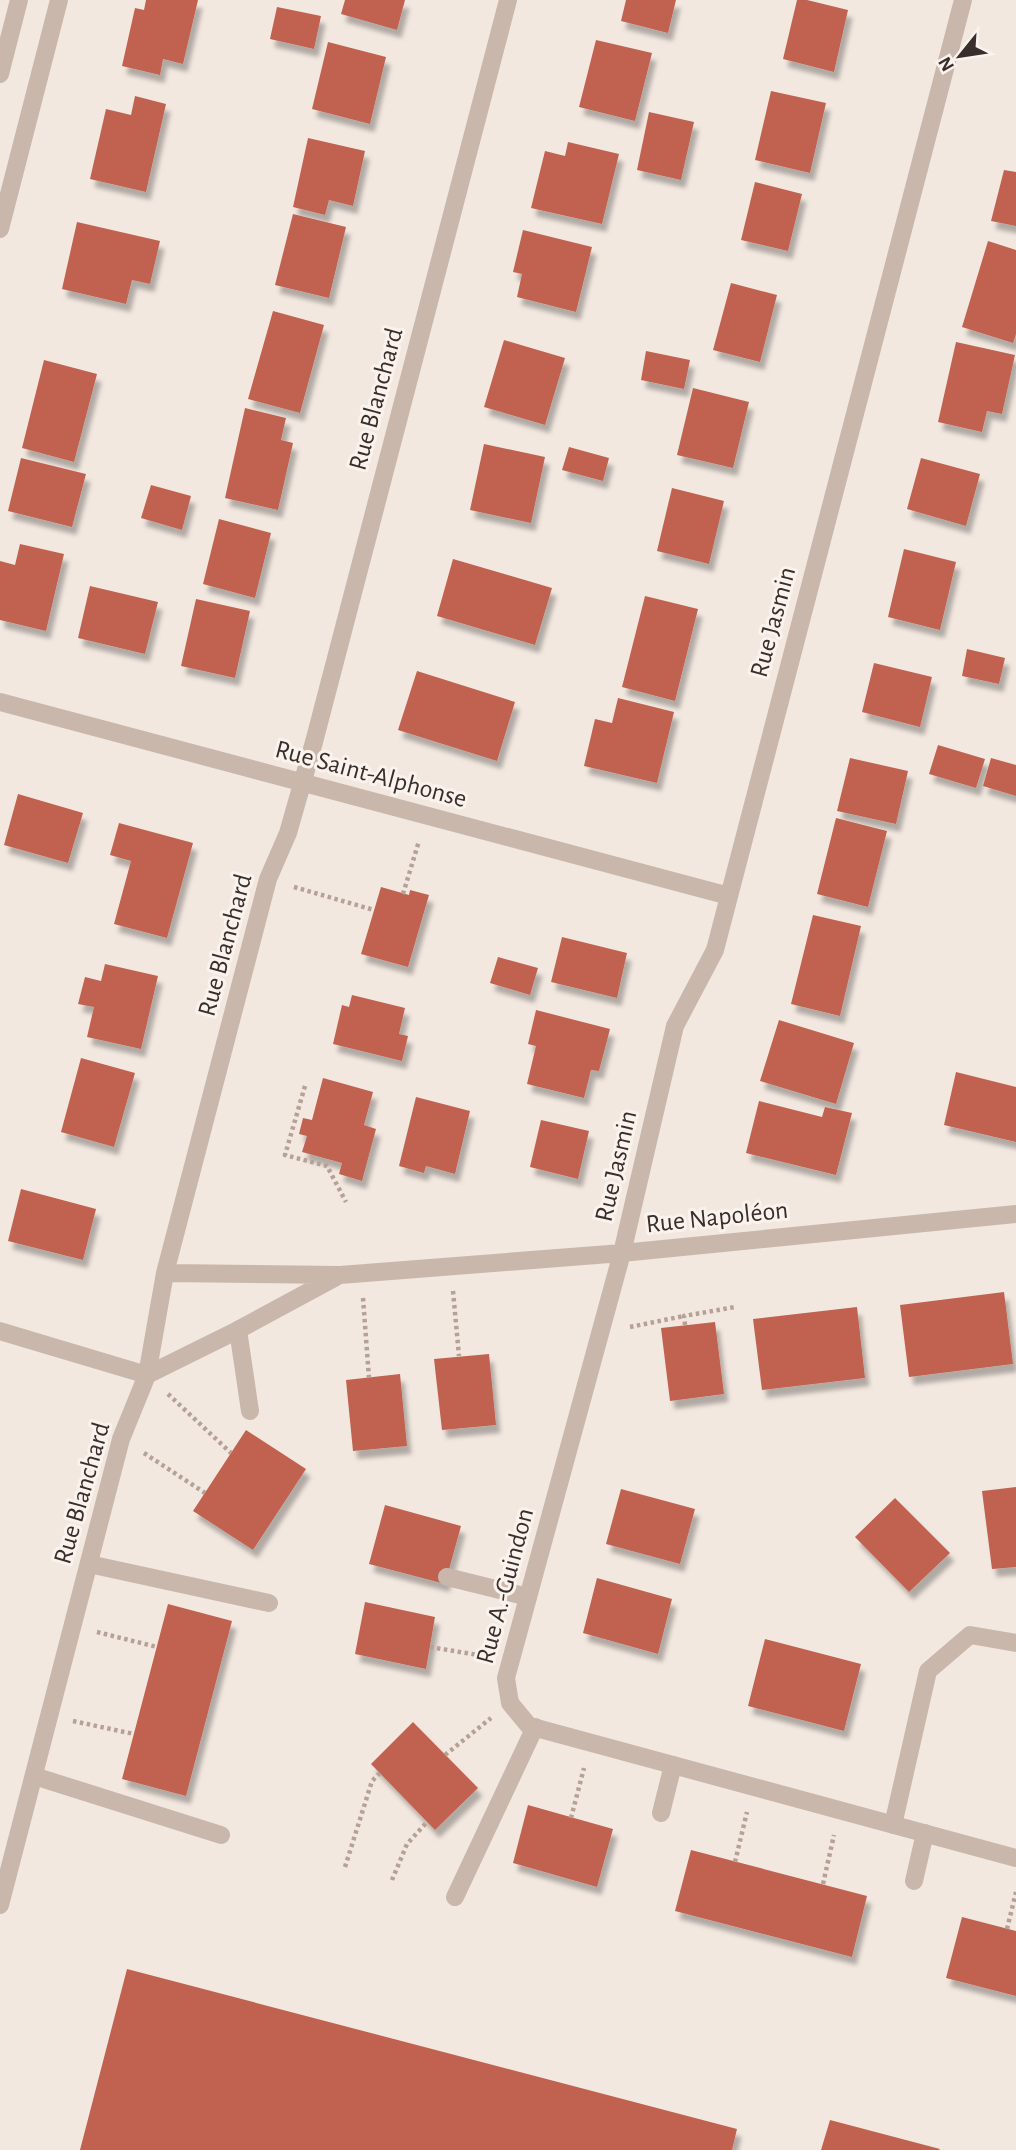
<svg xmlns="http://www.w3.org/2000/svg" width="1016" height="2150" font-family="'Alegreya Sans',sans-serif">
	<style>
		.building { fill: #c06250; filter: url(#shadow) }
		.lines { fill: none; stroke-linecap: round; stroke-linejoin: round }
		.path { stroke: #b6a196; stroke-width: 4.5; stroke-dasharray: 3.5 3.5; stroke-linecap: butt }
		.service { stroke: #cab7ac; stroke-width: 18 }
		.minor { stroke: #cab7ac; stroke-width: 18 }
		.labels { text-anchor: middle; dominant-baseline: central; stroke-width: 6; stroke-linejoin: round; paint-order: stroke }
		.street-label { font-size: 26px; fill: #392e2b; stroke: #faf3ed }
	</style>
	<defs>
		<filter id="shadow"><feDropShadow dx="4.5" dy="8" stdDeviation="2" flood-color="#0004"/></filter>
	</defs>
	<rect width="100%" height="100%" fill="#f2e8e0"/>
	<path class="building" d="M146,0H198L183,64L163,59L160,75L122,66L135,8L144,10Z
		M345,0H405L397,30L341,14Z
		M626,0H676L668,33L621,21Z
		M797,0H807L848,10L834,72L783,59Z
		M277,7L321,16L314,49L270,39Z
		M596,40L652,53L635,121L579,107Z
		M328,42L386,57L370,124L312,109Z
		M771,91L826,103L810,173L755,160Z
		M135,96L166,104L146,192L90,179L106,109L131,115Z
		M649,112L694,122L681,180L637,170Z
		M308,138L365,151L353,206L329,200L325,215L293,207Z
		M568,142L619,154L602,224L531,208L545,151L565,156Z
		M1004,170L1016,172V226L991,221Z
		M755,182L802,194L788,251L741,240Z
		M293,214L346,227L329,298L275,285Z
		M77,222L160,241L150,284L132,280L126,304L62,289Z
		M523,230L592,247L576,312L517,297L522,274L513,272Z
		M988,241L1016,250V334L1013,343L962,327Z
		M731,283L777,295L760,362L713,350Z
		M273,311L324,325L300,413L248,399Z
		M504,340L565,358L545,425L484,407Z
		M956,342L1015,355L1002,414L987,411L982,432L938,422Z
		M646,351L690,360L684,389L641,380Z
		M44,360L97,374L74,462L22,448Z
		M693,388L749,402L733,468L677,455Z
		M245,408L286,418L281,440L293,443L278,510L225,498Z
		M484,444L545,457L531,523L470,510Z
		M569,447L609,458L603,481L562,470Z
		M21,458L86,474L72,527L8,511Z
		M921,458L980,474L966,526L907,509Z
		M151,485L191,496L182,530L141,518Z
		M672,488L724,501L709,564L657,551Z
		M219,519L271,533L255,598L203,584Z
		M20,544L64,554L46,631L0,620V561L15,565Z
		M904,549L956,562L940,630L888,617Z
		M453,559L552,588L535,645L437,616Z
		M90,586L158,602L145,654L78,638Z
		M645,596L698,609L675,701L622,687Z
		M196,599L250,611L235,678L181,666Z
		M967,649L1005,658L999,684L962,676Z
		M874,663L932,677L920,727L862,712Z
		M417,671L515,702L497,761L398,730Z
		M618,698L674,712L657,783L584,766L595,719L612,723Z
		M938,745L985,759L976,788L929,774Z
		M850,758L908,771L896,824L837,811Z
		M991,758L1016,765V796L983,786Z
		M18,794L83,813L68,863L4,845Z
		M836,818L887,831L868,907L817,894Z
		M119,823L193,843L167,938L114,924L131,861L110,855Z
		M381,887L409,895L410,890L429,895L408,967L361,954Z
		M813,915L861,926L840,1016L791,1004Z
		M562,937L627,953L617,998L551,982Z
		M498,957L538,968L530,995L490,983Z
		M105,964L158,976L141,1049L87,1037L94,1007L78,1004L85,977L101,981Z
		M352,995L405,1008L399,1034L408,1036L402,1061L333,1044L342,1005L349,1007Z
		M536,1010L610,1029L599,1071L591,1070L584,1098L527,1084L536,1046L528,1044Z
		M779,1020L854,1043L836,1104L760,1081Z
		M81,1058L135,1073L114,1147L61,1132Z
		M956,1072L1016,1087V1142L944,1125Z
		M323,1078L373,1092L364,1125L376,1129L362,1181L339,1174L342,1163L302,1152L307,1136L299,1134L303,1118L312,1120Z
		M416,1097L470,1111L455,1174L426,1166L424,1173L399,1166Z
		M759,1101L822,1117L825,1107L852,1113L836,1175L746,1153Z
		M541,1120L589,1131L578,1179L530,1167Z
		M21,1189L96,1209L83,1260L8,1241Z
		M1004,1292L1013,1364L909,1377L900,1305Z
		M857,1307L865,1378L762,1390L753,1319Z
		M715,1322L724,1394L670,1401L661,1328Z
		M489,1354L496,1425L442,1430L434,1359Z
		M400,1374L407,1446L353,1451L346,1380Z
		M246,1430L306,1469L253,1550L193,1511Z
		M1016,1487V1567L992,1569L982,1491Z
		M621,1489L695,1509L680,1564L606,1544Z
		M895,1498L950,1553L909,1592L855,1537Z
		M385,1505L461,1526L445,1584L369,1564Z
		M597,1578L672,1599L658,1654L583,1633Z
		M365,1602L435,1617L426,1669L355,1654Z
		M168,1604L232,1621L186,1796L122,1779Z
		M765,1639L861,1664L844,1731L748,1706Z
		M413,1722L478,1788L435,1830L371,1764Z
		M528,1805L613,1829L597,1887L513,1863Z
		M691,1850L867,1896L852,1957L675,1911Z
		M962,1917L1016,1931V1996L946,1978Z
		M127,1969L737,2129L732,2150H80Z
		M830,2120L940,2149L939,2150H821Z"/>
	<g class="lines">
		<path class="path" d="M294,887L374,910
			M403,894L419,841
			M305,1086L285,1155L327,1166L346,1202
			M453,1291L459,1356
			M363,1298L369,1378
			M685,1325L684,1316L735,1307
			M630,1327L684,1316
			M168,1394L231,1453
			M144,1453L205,1493
			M97,1632L157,1647
			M430,1647L484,1656
			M73,1721L134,1734
			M445,1755L491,1718
			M571,1818L584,1768
			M735,1862L747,1812
			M345,1867L372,1781L380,1773
			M392,1880L407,1844L427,1822
			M823,1884L834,1835
			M1007,1929L1016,1892"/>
		<path class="service" d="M238,1330L250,1411
			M89,1564L269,1603
			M447,1577L528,1597
			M34,1776L221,1835
			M661,1813L673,1765
			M914,1881L925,1833
			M455,1897L535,1727"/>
		<path class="minor" d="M963,0L715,950L675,1026L622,1253L506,1678L510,1703L529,1726L1016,1858
			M0,74L19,0
			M0,229L59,0
			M0,702L729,896
			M165,1273L340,1275L622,1253L1016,1214
			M0,1331L147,1375L238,1330L336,1277
			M893,1825L928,1671L970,1635L1016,1643
			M0,1905L121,1439L147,1375L165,1273L268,879L288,833L314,742L508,0"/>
	</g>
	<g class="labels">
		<g class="street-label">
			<text transform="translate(376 399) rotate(-75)">Rue Blanchard</text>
			<text transform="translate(773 622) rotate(-75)">Rue Jasmin</text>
			<text transform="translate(371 774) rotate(15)">Rue Saint-Alphonse</text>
			<text transform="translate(225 945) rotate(-75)">Rue Blanchard</text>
			<text transform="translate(616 1166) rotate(-77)">Rue Jasmin</text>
			<text transform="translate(717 1217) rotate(-6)">Rue Napoléon</text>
			<text transform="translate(82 1493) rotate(-74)">Rue Blanchard</text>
			<text transform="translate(505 1586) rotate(-75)">Rue A.-Guindon</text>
		</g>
	</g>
	<g transform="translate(960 56) rotate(240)" stroke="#faf3ed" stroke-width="5" paint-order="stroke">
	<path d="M0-5L12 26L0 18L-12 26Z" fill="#392e2b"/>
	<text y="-10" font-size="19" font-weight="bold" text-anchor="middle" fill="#392e2b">N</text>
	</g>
</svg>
